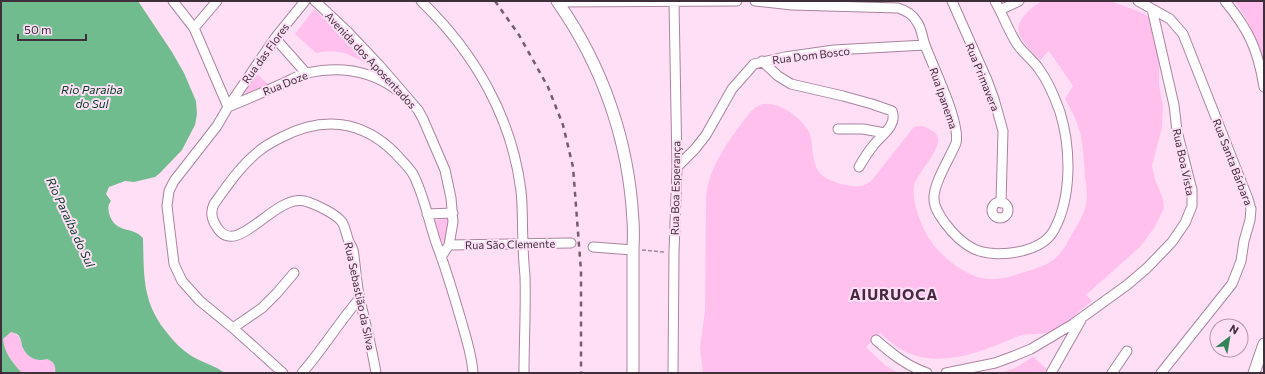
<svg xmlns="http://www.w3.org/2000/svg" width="1265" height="374" font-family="Commissioner,sans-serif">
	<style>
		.green { fill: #ffc0ee }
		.water { fill: #71bc8e }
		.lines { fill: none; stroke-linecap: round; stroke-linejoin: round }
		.minor-casing { stroke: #a9849f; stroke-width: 11 }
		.tertiary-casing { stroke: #a9849f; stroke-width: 13 }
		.path { stroke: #a2899b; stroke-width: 1.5; stroke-dasharray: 4 2; stroke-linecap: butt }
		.minor { stroke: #fff; stroke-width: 9 }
		.tertiary { stroke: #fff; stroke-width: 11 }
		.rail { stroke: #735e6d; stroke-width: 2.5; stroke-dasharray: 5 5; stroke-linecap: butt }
		.labels { text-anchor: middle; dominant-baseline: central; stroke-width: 4; stroke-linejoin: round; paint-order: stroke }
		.street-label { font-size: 11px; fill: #3f2f3b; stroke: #ffdff6 }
		.water-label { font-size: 12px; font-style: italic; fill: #003d20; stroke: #ffdff6 }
		.district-label { font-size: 15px; font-weight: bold; letter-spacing: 1px; fill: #472940; stroke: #ffdff6 }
	</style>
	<rect width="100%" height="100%" fill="#ffdff6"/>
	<path class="green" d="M1042,1H1110L1138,11L1149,17L1159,54V85L1163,106L1162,127L1152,166L1155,179L1163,199L1164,208L1156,225L1141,246L1086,295L1092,301C1080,310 1063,328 1050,332C1040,335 1029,333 1019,336C983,350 943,370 904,351C895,346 887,339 880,333L866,347L885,365L898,373H703L700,347L705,311L706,196C709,170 723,149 738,128C744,121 750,110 758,106C774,96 805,120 810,134C814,147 811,161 819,172C825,180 837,183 846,185C857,187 863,188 872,180L913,128C918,125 922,125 927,128C932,130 937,133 938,138C941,150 917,173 914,186C912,198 918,216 923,227C932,250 964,278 989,279C1003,280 1018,274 1031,270C1047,265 1057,260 1066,245C1073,232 1083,218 1086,204C1088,196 1086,186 1085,177C1083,144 1083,129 1065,99L1073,86L1049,51L1040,60C1033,53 1022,43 1019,33C1015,20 1033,6 1042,1Z
		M1234,1H1264V66C1257,43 1250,20 1234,1Z
		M314,9C335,28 354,48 375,66L374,68C367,65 361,60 354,57C342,51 329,50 316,53L295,34Z
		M256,73L268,84L239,97Z
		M450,218L445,248L433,221Z
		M11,332C19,335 21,339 23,348L41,361L47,359C54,362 56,365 55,373H22C13,362 4,353 3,339Z
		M1033,357L1047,369L1044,373H1000L1015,368Z"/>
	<path class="water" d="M1,1H138L172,52L184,73L196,101L197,114L195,125L182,150L160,173L155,177L134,182L125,181L109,187L106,194L111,201C108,205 108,208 109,213C114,234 133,226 143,238C144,276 142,303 168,334C174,342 181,349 190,355C201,362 214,365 225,373H55C56,365 54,362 47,359C37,362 28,358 23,348C21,344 22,338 17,334C15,333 13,333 11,332L3,339C4,353 13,363 22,373H1Z"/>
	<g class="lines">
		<defs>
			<path id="minor" d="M173,1L194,28L228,107L217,126L174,181L169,191L167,206L174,264L182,281L200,301L233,328L283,373
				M315,1L348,32L380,66L418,110L423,119L445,170L451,198L453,222L449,245L441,257
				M421,1C474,52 512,117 521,191C523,208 522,225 523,242C523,254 524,265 525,276C526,308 524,341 524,373
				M755,1L792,5L898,8C905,10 913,15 917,22C922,29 922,37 925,45C933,67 961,123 956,143C950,158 933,184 934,199C934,208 940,216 945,223C953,234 962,243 974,249C996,259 1042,253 1054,230C1072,197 1071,148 1060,112C1055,98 1048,81 1039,69C1033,60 1023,53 1017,44C1008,30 1003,15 995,1
				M952,1L987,80L994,99L1003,131L1001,203
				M1138,1L1170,19L1183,34L1248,199L1251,209L1250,220L1244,241L1241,261L1232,284L1161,373
				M1225,1C1249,30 1258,50 1264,87
				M558,2L737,1
				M1000,10L1019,1
				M194,28L217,1
				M275,38L306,73
				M762,61L778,76L791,84L843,96L872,104L892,111C898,126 880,136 873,146C868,152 863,160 859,167
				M228,107C245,100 262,93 279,85C288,82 298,75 307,73C339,66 370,70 397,90
				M228,107L275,38L305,1
				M838,129H863L885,133
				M677,167L695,149L706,135L732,89L754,64L785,57L834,50L925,45
				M992 210a8 8 0 1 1 16 0a8 8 0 1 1-16 0Z
				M427,214L453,213
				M449,245L571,243
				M593,247L633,250
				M233,328L262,308L277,293L294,273
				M876,340C892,354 907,366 927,373
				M302,373C323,349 339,322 360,298
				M376,373C372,348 365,323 360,299C356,283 356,266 353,250C352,246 349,243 348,239C346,233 345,227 342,222C336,214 317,205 308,202C275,189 236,265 215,224C211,217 211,210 214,204C227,186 241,165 259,151C266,145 274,141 282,137C323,116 362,120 395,153C401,160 408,166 413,174C425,197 429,224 438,248C447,272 454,296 461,320C466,338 472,355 473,373
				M673,373L674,252L677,167L674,2
				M946,373L995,363L1014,356L1031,349L1073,324L1127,285L1147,268L1172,242L1185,223L1192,206V190L1177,131L1174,105L1152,9
				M1051,373L1081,320
				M1112,373L1127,351"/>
			<path id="tertiary" d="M557,1C603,66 629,142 633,221C634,232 633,242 633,252C633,292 633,333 633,373
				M1254,373L1264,344"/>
		</defs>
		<use href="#minor" class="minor-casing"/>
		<use href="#tertiary" class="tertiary-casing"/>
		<path class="path" d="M642,250L664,252"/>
		<use href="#minor" class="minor"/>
		<use href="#tertiary" class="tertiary"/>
		<path class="rail" d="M495,1L519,35L548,87L563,125L573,167L581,271V373"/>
	</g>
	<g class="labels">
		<g class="street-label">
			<text transform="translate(265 53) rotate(-54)">Rua das Flores</text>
			<text transform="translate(811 55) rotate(-7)">Rua Dom Bosco</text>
			<text transform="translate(371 60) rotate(47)">Avenida dos Aposentados</text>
			<text transform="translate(983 77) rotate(68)">Rua Primavera</text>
			<text transform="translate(285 83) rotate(-22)">Rua Doze</text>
			<text transform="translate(944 98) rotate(71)">Rua Ipanema</text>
			<text transform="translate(1184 162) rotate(78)">Rua Boa Vista</text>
			<text transform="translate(1233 162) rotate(69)">Rua Santa Bárbara</text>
			<text transform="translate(675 188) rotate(-89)">Rua Boa Esperança</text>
			<text transform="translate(510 244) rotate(-1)">Rua São Clemente</text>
			<text transform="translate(360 296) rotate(78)">Rua Sebastião da Silva</text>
		</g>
		<g class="water-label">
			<text x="92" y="89">Rio Paraiba<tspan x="92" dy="14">do Sul</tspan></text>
			<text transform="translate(71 222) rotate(65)">Rio Paraíba do Sul</text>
		</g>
		<g class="district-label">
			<text x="894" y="294">AIURUOCA</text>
		</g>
	</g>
	<rect width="1265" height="374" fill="none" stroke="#3f2f3b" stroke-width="4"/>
	<g transform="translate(1229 338) rotate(31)"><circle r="19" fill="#ffdff6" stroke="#b299ab"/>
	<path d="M0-3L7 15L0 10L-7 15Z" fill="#318457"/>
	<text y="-6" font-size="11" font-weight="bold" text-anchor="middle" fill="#3f2f3b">N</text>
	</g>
	<path d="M18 34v6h68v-6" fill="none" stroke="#3f2f3b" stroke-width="2"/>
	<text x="24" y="34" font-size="12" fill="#3f2f3b" stroke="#ffdff6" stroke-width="3" paint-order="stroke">50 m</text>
</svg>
